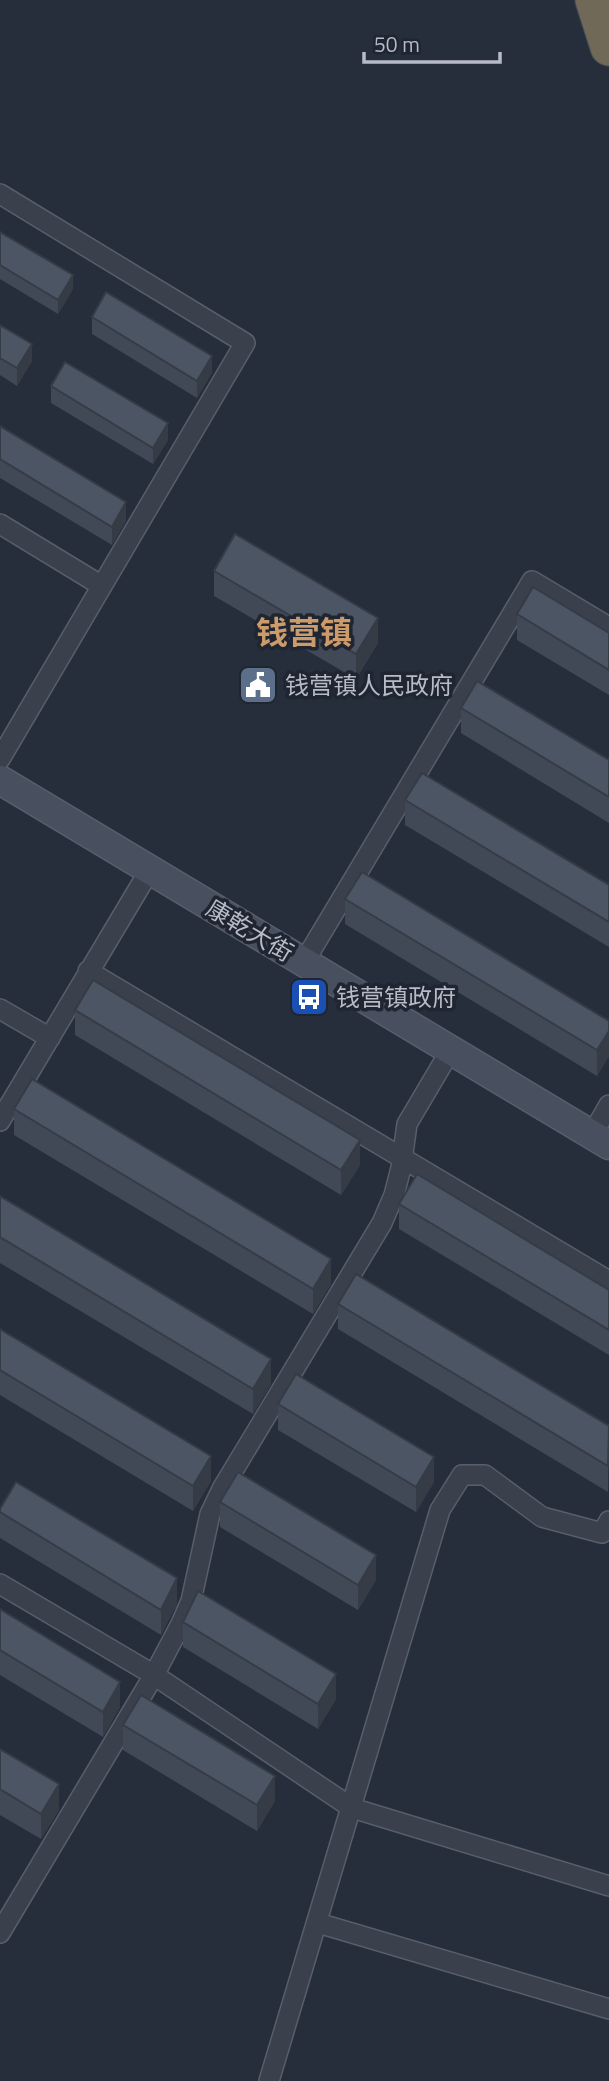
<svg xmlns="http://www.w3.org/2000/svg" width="609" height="2081" font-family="'Titillium Web','Noto Sans SC',sans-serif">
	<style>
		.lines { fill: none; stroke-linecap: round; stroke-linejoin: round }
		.street-casing { stroke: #585e6a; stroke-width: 22 }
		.secondary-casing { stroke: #585e6a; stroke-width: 31 }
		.highway-casing { stroke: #454b57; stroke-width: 39 }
		.street { stroke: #3a404c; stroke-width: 19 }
		.secondary { stroke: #484f5f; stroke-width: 28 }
		.highway { stroke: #716957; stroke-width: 37 }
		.wall { fill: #414956 }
		.shaded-wall { fill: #353c46 }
		.building { fill: #4c5564; stroke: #353c46; stroke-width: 2 }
		.labels { text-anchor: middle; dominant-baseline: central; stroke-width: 7; stroke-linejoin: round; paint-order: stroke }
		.poi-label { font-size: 24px; fill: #b6bbc7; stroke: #1f2531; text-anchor: start }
		.street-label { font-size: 24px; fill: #b6bbc7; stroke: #1f2531 }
		.district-label { font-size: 32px; font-weight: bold; fill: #cc9b6c; stroke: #1f2531 }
	</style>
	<rect width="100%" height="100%" fill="#262e3c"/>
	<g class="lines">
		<defs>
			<path id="street" d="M0,194L245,343L0,759
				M0,524L102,586
				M304,962L532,581L609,627
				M88,971L609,1281
				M0,1009L50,1038
				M0,1121L142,883
				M592,1135L609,1105
				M0,1584L154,1675L352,1808L609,1886
				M318,1923L609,2009
				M0,1933L154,1675L181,1624L191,1601L210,1514L222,1489L382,1223L394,1195L401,1168L407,1124L443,1063
				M269,2081L440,1510L462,1475H485L542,1517L602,1533L609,1521"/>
			<path id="secondary" d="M0,780L609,1145"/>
			<path id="highway" d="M594,0L609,47"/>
		</defs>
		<use href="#street" class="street-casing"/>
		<use href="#secondary" class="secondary-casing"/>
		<use href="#highway" class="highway-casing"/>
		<use href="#street" class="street"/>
		<use href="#secondary" class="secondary"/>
		<use href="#highway" class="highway"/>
	</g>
	<path class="wall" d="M0,232L73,289L58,314L0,279Z
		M92,317L212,373L197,398L92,334Z
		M0,325L32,361L17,386L0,375Z
		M51,386L168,440L153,464L51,403Z
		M0,426L126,521L112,545L0,478Z
		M214,571L378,643L356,679L214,596Z
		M517,614L609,633V695L517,640Z
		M461,708L609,760V823L461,733Z
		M405,800L609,885V947L405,825Z
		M345,899L609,1021V1056L597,1076L345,924Z
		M75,1010L360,1165L341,1195L75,1035Z
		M14,1109L331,1284L313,1314L14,1135Z
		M0,1196L271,1384L253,1414L0,1263Z
		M399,1204L609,1290V1355L399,1229Z
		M338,1304L609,1426L608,1492L338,1329Z
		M0,1329L211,1481L193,1511L0,1395Z
		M278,1404L434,1482L416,1512L278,1430Z
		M220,1502L376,1580L358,1610L220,1527Z
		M0,1509L177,1604L161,1635L0,1538Z
		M0,1609L120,1707L103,1737L0,1675Z
		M183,1622L336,1699L318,1729L183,1647Z
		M123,1725L275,1801L257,1831L123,1750Z
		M0,1749L59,1810L41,1839L0,1815Z"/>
	<path class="shaded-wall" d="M73,275V289L58,314V300Z
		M32,344V361L17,386V368Z
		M212,356V373L197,398V381Z
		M168,423V440L153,464V448Z
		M126,502V521L112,545V527Z
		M378,618V643L356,679V654Z
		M609,1031V1056L597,1076V1050Z
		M360,1140V1165L341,1195V1170Z
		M331,1259V1284L313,1314V1289Z
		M271,1359V1384L253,1414V1389Z
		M211,1456V1481L193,1511V1486Z
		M434,1457V1482L416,1512V1487Z
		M376,1555V1580L358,1610V1585Z
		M177,1578V1604L161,1635V1610Z
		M336,1674V1699L318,1729V1704Z
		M120,1682V1707L103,1737V1712Z
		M275,1776V1801L257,1831V1805Z
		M59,1784V1810L41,1839V1814Z"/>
	<path class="building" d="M0,232L73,275L58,300L0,265Z
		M106,292L212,356L197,381L92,317Z
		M0,325L32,344L17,368L0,358Z
		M65,362L168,423L153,448L51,386Z
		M0,426L126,502L112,527L0,459Z
		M235,534L378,618L356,654L214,571Z
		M533,587L609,633V670L517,614Z
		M477,681L609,760V797L461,708Z
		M422,773L609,885V922L405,800Z
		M362,872L609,1021V1031L597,1050L345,899Z
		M93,980L360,1140L341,1170L75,1010Z
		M32,1079L331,1259L313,1289L14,1109Z
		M417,1174L609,1290V1330L399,1204Z
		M0,1196L271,1359L253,1389L0,1237Z
		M356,1274L609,1426L608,1466L338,1304Z
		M0,1329L211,1456L193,1486L0,1370Z
		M296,1374L434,1457L416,1487L278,1404Z
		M238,1472L376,1555L358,1585L220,1502Z
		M16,1482L177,1578L161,1610L0,1512V1509Z
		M198,1591L336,1674L318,1704L183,1622Z
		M0,1609L120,1682L103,1712L0,1650Z
		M141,1695L275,1776L257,1805L123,1725Z
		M0,1749L59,1784L41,1814L0,1789Z"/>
	<defs>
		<symbol id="civic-square" viewBox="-11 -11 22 22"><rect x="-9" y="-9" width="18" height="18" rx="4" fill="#5c6f8a" stroke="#1f2531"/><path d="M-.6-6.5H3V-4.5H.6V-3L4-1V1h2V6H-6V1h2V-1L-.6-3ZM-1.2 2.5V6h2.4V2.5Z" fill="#fff"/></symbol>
		<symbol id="bus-square" viewBox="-11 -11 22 22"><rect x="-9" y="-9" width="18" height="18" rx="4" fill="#1a4fb4" stroke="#1f2531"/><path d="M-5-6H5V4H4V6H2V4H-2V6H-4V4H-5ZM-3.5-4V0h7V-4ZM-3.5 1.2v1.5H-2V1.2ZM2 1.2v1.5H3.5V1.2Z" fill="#fff"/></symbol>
	</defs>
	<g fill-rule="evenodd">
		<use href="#civic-square" x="236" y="663" width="44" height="44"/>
		<use href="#bus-square" x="287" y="975" width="44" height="44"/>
	</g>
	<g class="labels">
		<g class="poi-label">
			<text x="285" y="685">钱营镇人民政府</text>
			<text x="336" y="997">钱营镇政府</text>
		</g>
		<g class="street-label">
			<text transform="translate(250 930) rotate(31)">康乾大街</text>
		</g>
		<g class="district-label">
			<text x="304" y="632">钱营镇</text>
		</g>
	</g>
	<path d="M364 52v10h136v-10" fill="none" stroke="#b6bbc7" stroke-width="3.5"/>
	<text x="374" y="52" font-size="21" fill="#b6bbc7" stroke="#1f2531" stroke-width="5" paint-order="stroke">50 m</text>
</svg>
